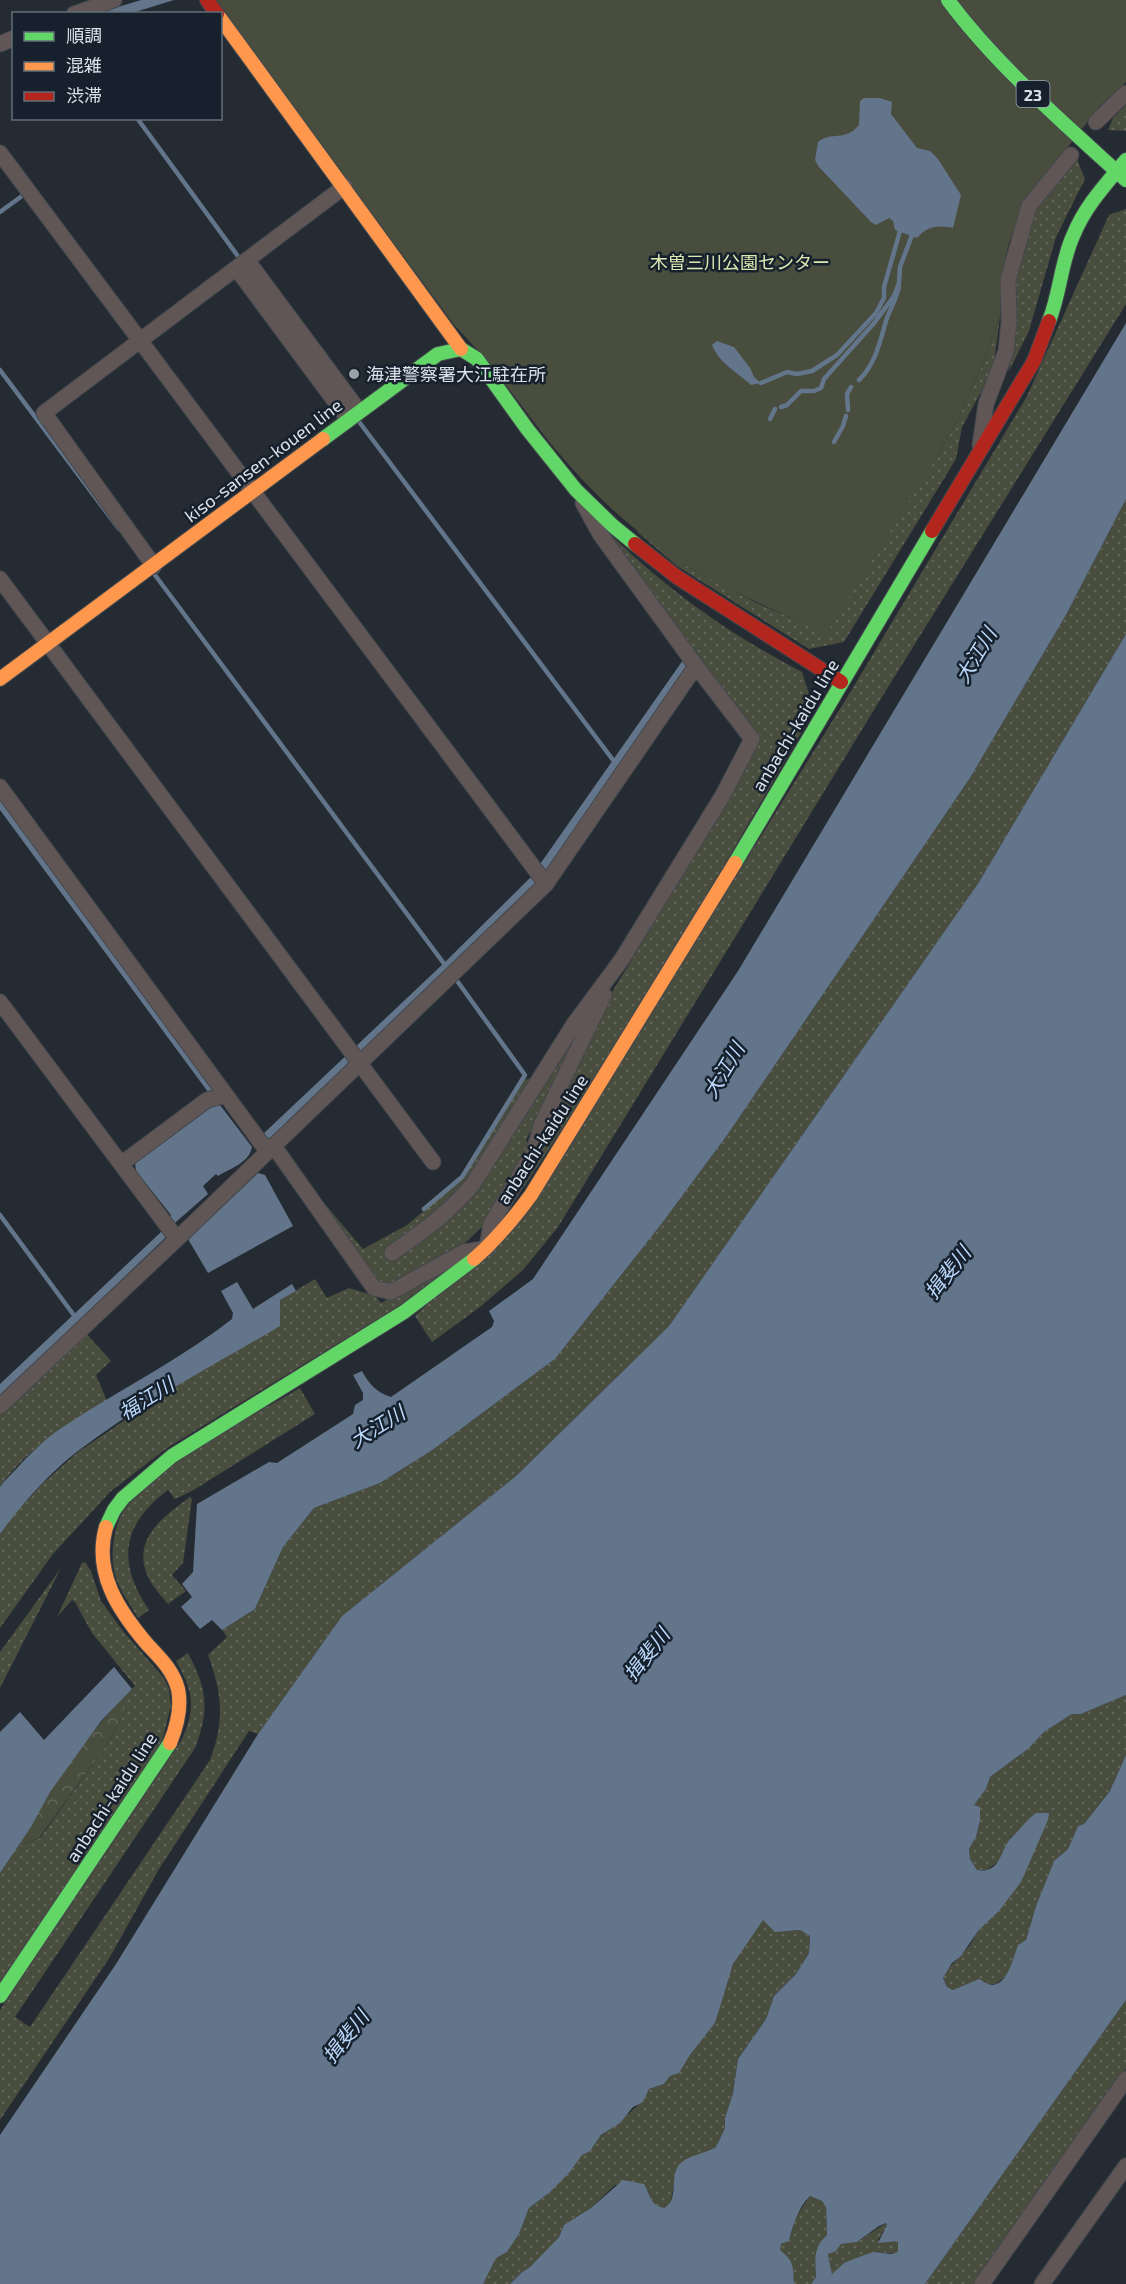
<svg xmlns="http://www.w3.org/2000/svg" width="1126" height="2284" font-family="'Exo 2','Noto Sans JP',sans-serif">
	<style>
		.grass { fill: url(#grass-dots) }
		.forest { fill: url(#forest-crowns) }
		.park { fill: #484d3e }
		.water { fill: #63758a; fill-rule: evenodd }
		.lines { fill: none; stroke-linecap: round; stroke-linejoin: round }
		.stream { stroke: #63758a; stroke-width: 4.5 }
		.street-casing { stroke: #43484e; stroke-width: 17 }
		.fast-casing { stroke: #43484e; stroke-width: 16 }
		.slow-casing { stroke: #43484e; stroke-width: 16 }
		.jam-casing { stroke: #43484e; stroke-width: 16 }
		.street { stroke: #605656; stroke-width: 15 }
		.fast { stroke: #63d668; stroke-width: 14 }
		.slow { stroke: #ff974d; stroke-width: 14 }
		.jam { stroke: #b3261e; stroke-width: 14 }
		.poi-dot { fill: #9ba1a9; stroke: #16212d; stroke-width: 2 }
		.labels { text-anchor: middle; dominant-baseline: central; stroke-width: 5; stroke-linejoin: round; paint-order: stroke }
		.shield { fill: #16212d; stroke: #9fa7b1; stroke-width: 1.5 }
		.shield-label { font-size: 16px; font-weight: bold; fill: #dae1e9 }
		.park-label { font-size: 18px; fill: #dce8b1; stroke: #16212d }
		.poi-label { font-size: 18px; fill: #dae1e9; stroke: #16212d; text-anchor: start }
		.street-label { font-size: 18px; fill: #dae1e9; stroke: #16212d }
		.water-label { font-size: 20px; font-style: italic; fill: #bcd8fb; stroke: #16212d }
	</style>
	<defs>
		<pattern id="grass-dots" width="8" height="8" patternUnits="userSpaceOnUse" patternTransform="scale(1.5)"><rect width="8" height="8" fill="#484d3e"/><path d="M2 2h.1M6 6h.1" fill="none" stroke="#62665a" stroke-width="1.8" stroke-linecap="round"/></pattern>
		<pattern id="forest-crowns" width="20" height="18" patternUnits="userSpaceOnUse" patternTransform="scale(1.5)"><rect width="20" height="18" fill="#484d3e"/><path d="M2 6a3 3 0 1 1 6 0M12 15a3 3 0 1 1 6 0" fill="none" stroke="#62665a"/></pattern>
	</defs>
	<rect width="100%" height="100%" fill="#252b32"/>
	<path class="grass" d="M1126,105V131L1108,130L1113,118Z
		M1077,159L1085,179L1056,237L1029,331L1008,373L1012,357L1016,321L1013,285L1035,211Z
		M1126,209V304L877,705L558,1227L523,1270L480,1307L432,1342L415,1316L536,1199L851,691L1027,396L1109,215Z
		M1000,317L993,370L962,427L956,459L844,642L809,649L677,566L635,530L690,568L757,603L810,626L935,460L958,419L983,364Z
		M1126,499V634L979,882L669,1326L516,1476L342,1616L258,1734L249,1731L159,1869L110,1957L0,2120V2010L181,1741C196,1708 194,1693 176,1661L188,1653C207,1689 210,1709 195,1748L15,2017L30,2027L210,1760C225,1721 222,1693 208,1655L227,1637L222,1630L255,1609L283,1547L314,1508L380,1483L431,1451L555,1359L663,1222L728,1134L970,778L1066,615Z
		M606,530C667,590 726,632 802,672L814,710C715,884 611,1058 500,1223L558,1117L551,1114L598,1015L648,933L758,738L676,631Z
		M590,1012L526,1140L530,1146L485,1224L464,1244L395,1286L379,1282L321,1205L324,1203L363,1249L407,1225L463,1178L523,1080L537,1077L457,1209Z
		M461,1259L399,1306L167,1448L110,1492L53,1554L0,1628V1534L15,1513L43,1483L78,1452L144,1407L280,1300L315,1279L327,1298L349,1288L375,1296L381,1303Z
		M84,1331L111,1361L96,1375L107,1401C68,1425 27,1448 0,1487V1412Z
		M300,1388L315,1414L192,1491L175,1499L168,1490C121,1525 117,1563 149,1610L138,1618C128,1601 115,1585 113,1565C111,1545 115,1519 129,1504C171,1456 244,1421 300,1388Z
		M190,1497L192,1499L183,1563L172,1575L186,1591L168,1604C161,1596 153,1587 148,1577C131,1539 163,1517 190,1497Z
		M85,1562L91,1571L101,1601L123,1631L164,1678L169,1689L171,1706L160,1749L0,1984V1873L18,1846L40,1838L108,1743L126,1711L119,1702L135,1686L92,1633L75,1602L72,1600L57,1617L82,1563Z
		M61,1568L0,1688V1652Z
		M1126,1695V1755L1110,1791L1084,1824L1078,1826L1068,1849L1054,1861L1036,1906L1026,1940L1008,1974L996,1984L989,1985L984,1981L965,1985L953,1990L947,1987L943,1978L946,1971L970,1945L978,1931L999,1911L1048,1813H1036L1032,1816L1017,1834L1011,1837L1001,1859L987,1870H977L970,1859L969,1849L976,1837L980,1821V1808L974,1805L986,1789L990,1777L1028,1749L1044,1732L1072,1714H1081Z
		M763,1919L788,1931L800,1930L810,1936L809,1953L796,1974L774,1996L766,2019L738,2059L733,2093L725,2118V2128L716,2147C701,2156 679,2157 675,2177C673,2187 673,2196 669,2206L663,2208C653,2206 650,2201 648,2190L615,2185L591,2208L564,2225L559,2237L530,2267L521,2273L510,2284H483L496,2257L507,2252L519,2234L529,2208L549,2193L582,2154C592,2149 594,2141 602,2135C619,2121 639,2109 649,2089L664,2084L670,2076L679,2072L690,2055L715,2023L728,1975L737,1957Z
		M1126,2000V2069L975,2284H925Z
		M810,2196L822,2201L826,2207L827,2235C814,2246 815,2262 816,2277L811,2284H794C793,2270 792,2259 779,2250L781,2244L789,2241L796,2217Z
		M886,2223L888,2224L878,2240L898,2241V2252C889,2255 881,2251 873,2253C857,2256 844,2263 834,2274H832L828,2254L840,2244L857,2242Z"/>
	<path class="forest" d="M119,1702L126,1711L108,1743L39,1838L18,1846C30,1828 39,1808 51,1790C71,1760 93,1729 119,1702Z"/>
	<path class="park" d="M214,0H1126V82L1100,106L1025,202L1009,243L1001,280L1000,317L983,364L958,419L935,460L825,636C804,622 782,614 759,603C716,583 670,560 634,528C603,503 576,474 550,443C519,404 491,362 455,326Z"/>
	<path class="water" d="M141,0H174L132,13L95,14Z
		M864,98H880L892,102L891,114L917,148L930,151L938,159L961,195L953,228C937,225 928,226 917,238L895,230L893,221L889,218L876,225L871,222L819,167L815,160L818,142C832,131 845,142 859,125L860,101Z
		M1126,323V499L1066,615L970,778L728,1134L663,1222L555,1359L431,1451L380,1483L314,1508L283,1547L255,1609L222,1630L212,1620L200,1629L181,1607L192,1597L182,1584L193,1572L197,1504L269,1462L277,1463L353,1414L355,1405L363,1400V1393L353,1375L362,1371C369,1384 376,1392 391,1397L492,1327L494,1321L489,1311L533,1279L738,971Z
		M717,341L734,347L750,368L754,377L761,383L751,385C737,372 719,363 712,345Z
		M1126,634V1695L1081,1714H1072L1044,1732L1028,1749L990,1777L986,1789L974,1805L980,1807V1821L976,1837L969,1849L970,1859L977,1870C1002,1874 1000,1848 1012,1837C1020,1830 1027,1819 1036,1813H1049L1048,1820L1021,1882L999,1911L978,1931L961,1956L952,1963L943,1978L947,1987L953,1990L979,1979C982,1980 985,1983 988,1984C1006,1991 1014,1956 1018,1945L1026,1940L1036,1906L1054,1861L1068,1849L1078,1826L1084,1824L1110,1791L1126,1755V2000L925,2284H811L816,2277C815,2260 813,2247 827,2235L826,2207L822,2201L810,2196C798,2208 793,2225 789,2241L781,2244L780,2250C794,2261 793,2266 794,2284H510L521,2273L530,2267L559,2237L564,2225L591,2208L623,2180L644,2184C651,2195 649,2205 664,2208C681,2200 667,2173 682,2162C691,2155 706,2153 716,2147L725,2128V2118L733,2093L738,2059L766,2019L774,1996L796,1974L809,1953L810,1936L800,1930L775,1932L763,1920L733,1964L715,2023L690,2055L679,2073L670,2076L664,2084L649,2089L643,2102L633,2107L620,2123L601,2135L590,2151L582,2155L569,2173L549,2193L529,2208L519,2234L507,2252L496,2258L483,2284H0V2135L116,1964L258,1734L342,1616L516,1476L669,1326L979,882ZM886,2223L887,2225L878,2243L898,2241V2252L891,2254L874,2252L864,2255L844,2263L832,2274L828,2254L836,2251L841,2244L857,2242L879,2226Z
		M683,660L687,668L545,874L268,1140L262,1135L444,963L531,877Z
		M0,795L214,1086L220,1105L252,1147C249,1163 231,1168 218,1176L216,1174L203,1186L208,1194L176,1222L164,1239L0,1396V1384L161,1232L171,1215L136,1171L135,1163L213,1106L208,1092L0,810Z
		M258,1173L265,1175L293,1226L208,1273L188,1239Z
		M237,1282L253,1309L292,1284L296,1291L280,1300V1326C213,1366 141,1403 78,1451C48,1474 22,1504 0,1534V1487L3,1483C21,1464 38,1444 60,1429C117,1391 178,1361 232,1319L233,1313L221,1291Z
		M114,1667L132,1689L101,1721L50,1792L31,1827L0,1873V1732L20,1712L44,1740Z"/>
	<g class="lines">
		<path class="stream" d="M137,118L240,259
			M0,212L22,196
			M0,370L119,529
			M859,380C875,365 880,342 886,321C890,308 897,299 899,286
			M761,383L787,372L797,374L812,371L837,355L876,313L884,298V287L900,231
			M781,407L787,405L801,391H814L821,388L824,379L875,322L894,296L899,283L900,267L912,235
			M848,410L847,394L851,387
			M770,419L775,409
			M360,423L613,760
			M834,442L843,426L846,416
			M155,575L445,965
			M424,1209L462,1177L525,1075L455,978
			M0,1215L73,1314"/>
		<defs>
			<path id="street" d="M74,14L114,0
				M0,44L14,38
				M1096,122L1126,93
				M0,153L546,884
				M247,260L359,411
				M236,268L348,419
				M980,445L986,404L1006,351L1009,322L1008,280L1029,206L1071,155
				M154,566L44,413L345,186
				M0,579L433,1162
				M0,787L267,1151
				M0,1002L177,1239
				M273,1145L374,1288L391,1292L464,1252L487,1248L491,1224L534,1151L542,1123L604,995
				M121,1164L207,1100L226,1095
				M392,1253C422,1232 450,1212 473,1184L574,1024L622,959L723,795L752,739L696,666
				M0,1406L177,1239L546,884L696,666L600,534L583,503
				M982,2284L1126,2079
				M1042,2284L1126,2166"/>
			<path id="fast" d="M948,0C996,65 1066,125 1126,180
				M1049,321C1060,294 1061,262 1073,236C1085,206 1106,184 1126,160
				M323,439L438,354L461,349L477,359L528,430L576,490L613,526L635,544
				M735,863L932,531
				M106,1527L114,1510L123,1498L172,1456L404,1312L474,1259
				M0,1996L170,1743"/>
			<path id="slow" d="M220,18L461,349
				M0,679L323,439
				M474,1259C496,1240 514,1218 531,1195L735,863
				M106,1527C93,1573 119,1611 147,1644C160,1658 173,1670 178,1689C182,1708 177,1726 170,1743"/>
			<path id="jam" d="M207,0L217,14
				M932,531L1034,361L1049,321
				M635,544L677,577L841,682"/>
		</defs>
		<use href="#street" class="street-casing"/>
		<use href="#fast" class="fast-casing"/>
		<use href="#slow" class="slow-casing"/>
		<use href="#jam" class="jam-casing"/>
		<use href="#street" class="street"/>
		<use href="#fast" class="fast"/>
		<use href="#slow" class="slow"/>
		<use href="#jam" class="jam"/>
	</g>
	<circle class="poi-dot" cx="354" cy="374" r="6"/>
	<g class="labels">
		<rect class="shield" x="1016.5" y="81" width="33" height="26" rx="4.5"/>
		<g class="shield-label">
			<text x="1033" y="94">23</text>
		</g>
		<g class="park-label">
			<text x="740" y="262">木曽三川公園センター</text>
		</g>
		<g class="poi-label">
			<text x="366" y="374">海津警察署大江駐在所</text>
		</g>
		<g class="street-label">
			<text transform="translate(263 460) rotate(-37)">kiso-sansen-kouen line</text>
			<text transform="translate(795 725) rotate(-59)">anbachi-kaidu line</text>
			<text transform="translate(542 1139) rotate(-57)">anbachi-kaidu line</text>
			<text transform="translate(111 1797) rotate(-57)">anbachi-kaidu line</text>
		</g>
		<g class="water-label">
			<text transform="translate(975 655) rotate(-59)">大江川</text>
			<text transform="translate(723 1070) rotate(-59)">大江川</text>
			<text transform="translate(947 1272) rotate(-52)">揖斐川</text>
			<text transform="translate(146 1398) rotate(-32)">福江川</text>
			<text transform="translate(377 1426) rotate(-32)">大江川</text>
			<text transform="translate(646 1654) rotate(-52)">揖斐川</text>
			<text transform="translate(345 2036) rotate(-52)">揖斐川</text>
		</g>
	</g>
	<rect x="12" y="12" width="210" height="108" fill="#16212d" stroke="#646e78" stroke-width="1.5"/>
	<rect x="24" y="32" width="30" height="9" fill="#63d668" stroke="#646e78" stroke-width="1.5"/>
	<text x="66" y="42" font-size="18" fill="#dae1e9">順調</text>
	<rect x="24" y="62" width="30" height="9" fill="#ff974d" stroke="#646e78" stroke-width="1.5"/>
	<text x="66" y="72" font-size="18" fill="#dae1e9">混雑</text>
	<rect x="24" y="92" width="30" height="9" fill="#b3261e" stroke="#646e78" stroke-width="1.5"/>
	<text x="66" y="102" font-size="18" fill="#dae1e9">渋滞</text>
</svg>
